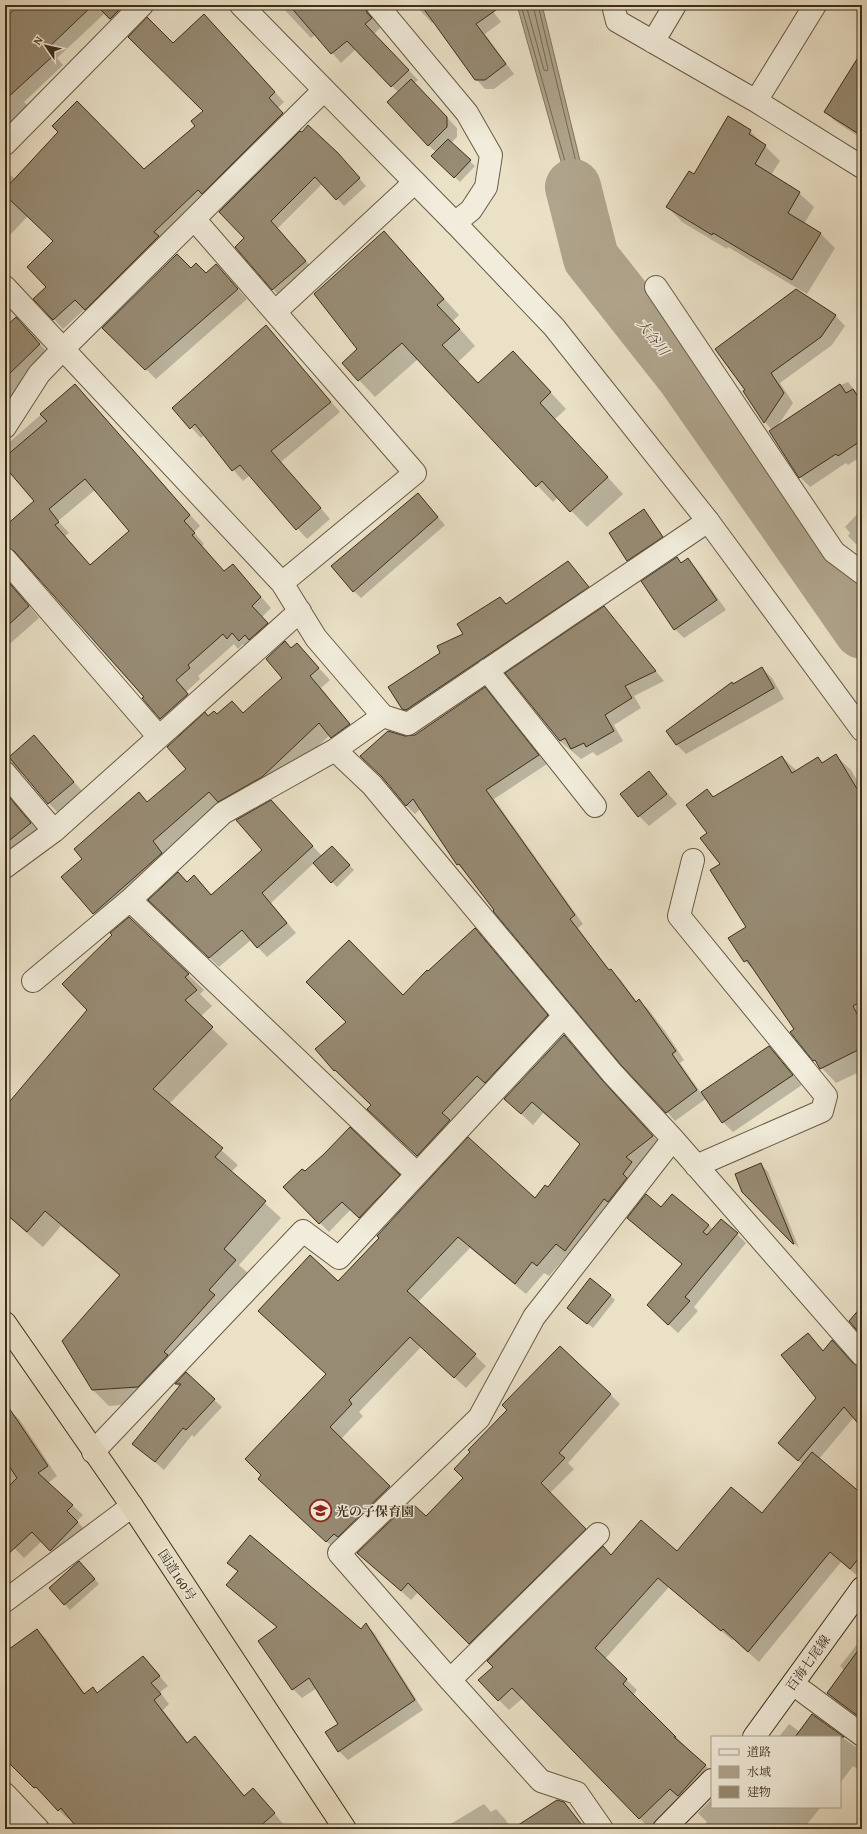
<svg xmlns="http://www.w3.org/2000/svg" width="867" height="1834" font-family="'Gentium Book Plus','Noto Serif JP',serif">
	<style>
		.water { fill: #afa48c; stroke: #81755e }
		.shadow { fill: #0003; fill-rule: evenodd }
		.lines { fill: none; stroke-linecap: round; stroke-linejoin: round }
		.shore { stroke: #766953; stroke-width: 1 }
		.stream { stroke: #81755e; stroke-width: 9 }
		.river { stroke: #afa48c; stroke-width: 56 }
		.building { fill: #978b74; stroke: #3d2e1a; fill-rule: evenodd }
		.minor-casing { stroke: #685b45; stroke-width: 24 }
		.tertiary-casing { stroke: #685b45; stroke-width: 24 }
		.secondary-casing { stroke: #3d2e1a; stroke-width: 24 }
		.trunk-casing { stroke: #3d2e1a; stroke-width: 24 }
		.minor { stroke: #f1ecdb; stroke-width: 22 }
		.tertiary { stroke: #f1ecdb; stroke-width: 22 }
		.secondary { stroke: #f1ecdb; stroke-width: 22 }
		.trunk { stroke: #eae1c7; stroke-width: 22 }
		.labels { text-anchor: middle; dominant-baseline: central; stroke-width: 3; stroke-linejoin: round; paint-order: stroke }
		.poi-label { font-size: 13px; font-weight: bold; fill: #3d2e1a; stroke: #f1ecdb; text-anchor: start }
		.street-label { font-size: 13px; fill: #3d2e1a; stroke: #f1ecdb }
		.water-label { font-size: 14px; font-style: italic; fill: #5f513c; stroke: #f1ecdb }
	</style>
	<rect width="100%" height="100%" fill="#eae1c7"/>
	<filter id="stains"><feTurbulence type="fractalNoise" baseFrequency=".005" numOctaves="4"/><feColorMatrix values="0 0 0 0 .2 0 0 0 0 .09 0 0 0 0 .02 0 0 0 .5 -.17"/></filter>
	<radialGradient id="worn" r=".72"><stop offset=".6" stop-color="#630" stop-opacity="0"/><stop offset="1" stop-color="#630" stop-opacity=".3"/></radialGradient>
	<path class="water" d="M517,5H542L602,251L591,268Z"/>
	<path class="shadow" d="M21,5H146L119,30L104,14L57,58L63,65L24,102L31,109L5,133V20Z
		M280,5H378L374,18L380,28L374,34L418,80L414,83L457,128V137L451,143L475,166L460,182L433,156L436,152L428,145L398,92L356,49L341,63L316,34L311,38Z
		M395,5H406L400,10Z
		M415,5H488L501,22L485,34L514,74L494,89H485L476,79L434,21L432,23Z
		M214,25L284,102L278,108L292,123L95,319L85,309L63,329L35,299L47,287L55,242L28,216L5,240V170L15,179L144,170L197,126L204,111L173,45Z
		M862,53V139L835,121L825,111Z
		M750,131L780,161L771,175L799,193L814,207L804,224L820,233L835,248L807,294L728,247L727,249L682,222L668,207L694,175Z
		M300,132L345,162L366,186L344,206L323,183L278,228L312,268L280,297L236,247L245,238Z
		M384,232L459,315L453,321L475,346L458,362L478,384L528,368L566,409L555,419L623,494L587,527L558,497L553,502L418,359L375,397L343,363L359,349Z
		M216,265L247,299L156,379L104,328L191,269L206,275Z
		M796,290L836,316L845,326L832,345L780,383L793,403L777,427L841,385L848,382L862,399V456L848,465L846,463L810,487L800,477L772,430L765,422L745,391Z
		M24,326L47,352L5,411V337Z
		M266,326L340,412L281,462L330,519L307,539L250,475L243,481L204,435L201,438L173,408Z
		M75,385L200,526L194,532L204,544L202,546L225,572L233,565L271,608L262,617L278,634L250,651L243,644L238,649L234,644L198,676L200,679L186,692L198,705L172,729L20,557H13L5,564V533L35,501L5,465V446ZM95,490L130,531L91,566L65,536L69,533L58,521Z
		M424,501L445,525L361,598L354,591Z
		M862,509V550L848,536L850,533L845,527Z
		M644,510L667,542L633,565L628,560Z
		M677,558L682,564L688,560L697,569L726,610L684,638L675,629L643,581Z
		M568,562L596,596L412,717L403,708L441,654L465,635Z
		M5,576L39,618L5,648Z
		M604,608L664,681L634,696L641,708L614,725L623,741L597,756L593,752L581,759L560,741L507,673Z
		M297,644L330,680L321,688L360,736L343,749L330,735L273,788L221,803L163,853L173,864L105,925L62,877L83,859L139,794L148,803L187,769L209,717L243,714L284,678L291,649Z
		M762,668L772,678L784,699L686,754L676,744L733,685Z
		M485,688L547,764L494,799L583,924L578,928L610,971L620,979L637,1002L639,1001L648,1009L665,1031L684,1060L680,1063L701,1093L769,1047L802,1085L733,1132L723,1122L707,1098L675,1121L667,1112L458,864L421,808L415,814L406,805L404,737L415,735Z
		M34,737L83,792L58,813L23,774L16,771L6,761Z
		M836,756L851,770L862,789V1078L859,1072L836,1083L814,1060L760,976L745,961L748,927L708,833L707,791L714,797L782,757L797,771L818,758L823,763Z
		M649,772L677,804L649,826L639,816Z
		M5,792L39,832L5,860Z
		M280,811L322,856L332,847L354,870L337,887L314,863L271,903L296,933L267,957L251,940L219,967L159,909L178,873L188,882L194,876L212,895L263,851Z
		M129,918L204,990L200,994L212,1006L200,1017L228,1044L169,1104L238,1165L231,1172L281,1218L239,1265L251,1276L154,1402L109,1406L93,1390L149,1301L61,1226L43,1247L5,1214V1108L89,1010Z
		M475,929L557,1026L427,1165L378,1119L373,1106L334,1070L403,996Z
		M564,1036L663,1147L577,1261L568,1254L549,1276L544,1273L526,1294L470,1248L418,1302L486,1366L466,1388L421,1347L359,1412L363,1416L341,1439L401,1498L338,1552L270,1490L327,1375L271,1322L338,1283L535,1200L548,1188L581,1145L543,1113L533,1125L505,1099Z
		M862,1111V1119L859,1112Z
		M350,1129L407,1184L368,1226L351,1209L329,1232L284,1187L305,1173Z
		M761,1164L768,1172L799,1248L743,1191Z
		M661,1209L709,1225L713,1230L737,1234L746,1243L694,1307L698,1311L678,1333L657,1314L683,1265L628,1218Z
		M610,1295L615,1300L593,1328L568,1308Z
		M808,1334L824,1352H843L862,1372V1426L854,1417L819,1459L862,1495V1576L860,1578L841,1562L759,1662L733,1639L732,1640L669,1587L605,1659L637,1690L633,1695L712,1772L681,1799L650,1829L523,1698L509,1710L499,1700L611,1556L677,1553L762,1515L803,1465L779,1443L817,1398Z
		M186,1374L222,1407L194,1437L192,1435L164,1470L134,1444L179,1387L176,1384Z
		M610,1394L620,1404L568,1463L574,1469L550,1493L595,1539L480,1653L418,1592L411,1600L358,1553L426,1517L465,1478Z
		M9,1410L19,1419L57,1476L48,1483L83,1515L77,1521L87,1532L61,1561L42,1541L24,1558L5,1539V1413Z
		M228,1563L362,1630L367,1625L375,1634L423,1710L348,1760L339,1751V1724L317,1688L302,1698L293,1689L278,1628L228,1585L238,1572Z
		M84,1567L99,1584L70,1610L50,1588Z
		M37,1630L46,1639L85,1694L93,1688L98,1694L143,1657L168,1686L160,1692L169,1704L163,1710L188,1743L195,1737L245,1796L263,1799L287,1829H79L70,1817L68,1819L5,1758V1653Z
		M862,1638V1721L838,1703L828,1693L845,1671L840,1666Z
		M812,1715L854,1746L862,1748V1772L853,1766L840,1783V1737H779L789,1724L800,1732Z
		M712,1799V1807H821L803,1829H701L707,1822L698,1813Z
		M563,1803L586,1829H525Z
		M484,1804L491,1812L496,1809L505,1819L511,1829H442Z"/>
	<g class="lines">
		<path class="shore" d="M521,5L591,254L593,255L597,249L538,5
			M526,5L544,70L547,71L548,69L533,5"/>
		<path class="stream" d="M839,597L862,598"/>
		<path class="river" d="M573,187L591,258L685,377L862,631"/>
	</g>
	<path class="building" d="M19,5H93L48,48L54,55L5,100V18Z
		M96,5H124L110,19Z
		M289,5H365L367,13L372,18L365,24L409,70L391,87L347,41L331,54Z
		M421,5H503L476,24L506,64L485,80H475Z
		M204,14L275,92L269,98L283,113L202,194L198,190L154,232L159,236L85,310L75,300L53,320L33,299L46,287L27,267L53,241L5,195V189L58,132L52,126L77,101L144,169L195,126L191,121L203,111L128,37L147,17L173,43Z
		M862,51V136L824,112Z
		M411,79L447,117V127L428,146L387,102Z
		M728,116L751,130L749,134L766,145L755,164L800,192L788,213L821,233L792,280L713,233L712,235L666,207L689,171L694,174Z
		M308,125L338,153L360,178L336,200L315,177L271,221L306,261L272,290L235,247L244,238L219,212L300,131L302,132Z
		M448,139L471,160L454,178L431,156Z
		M384,231L444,299L437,305L460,329L442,345L478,383L513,351L551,392L540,403L608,477L570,512L542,481L536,487L402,343L358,381L342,363L357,349L314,294Z
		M177,254L191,268L196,263L206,273L216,264L238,289L145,370L102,328Z
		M796,289L836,315L821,337L771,373L784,393L764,423L743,391L745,390L715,349Z
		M16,317L40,344L5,378V327Z
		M266,325L331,402L271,451L321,508L296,530L240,465L232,471L195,424L190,429L172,408Z
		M75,384L190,515L184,521L195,533L192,535L224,571L233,564L261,597L252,606L268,623L249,640L245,635L239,641L232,633L227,639L223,634L188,665L190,668L176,680L188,694L160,719L142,698L144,697L14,551L5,547V526L34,501L5,467V457L47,421L40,414ZM85,479L129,531L90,565L55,525L59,522L49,509Z
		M840,384L846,393L853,389L862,403V440L838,456L836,454L799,478L769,431Z
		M418,493L438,517L353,592L331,566Z
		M644,509L663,537L627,561L609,533Z
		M677,557L681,563L688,558L717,600L674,630L641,581Z
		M568,561L589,587L406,710L402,709L388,687L440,653L437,646L463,634L457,624L500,597L506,604Z
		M5,578L29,606L5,628Z
		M604,606L656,671L625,686L632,698L605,715L614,731L586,747L584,743L571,749L565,738L560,741L505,673Z
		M285,641L291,648L297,643L319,668L310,676L350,724L331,738L319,723L262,777L218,802L209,792L153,841L162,853L93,914L61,877L82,859L74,849L139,792L147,802L186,769L167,747L205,712L208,716L214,711L217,714L232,701L243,713L282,678L266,659Z
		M762,667L774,688L676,745L666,731L732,682L733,684Z
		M485,687L539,755L486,790L575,915L570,919L609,970L611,969L636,1002L639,999L676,1051L672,1054L697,1090L666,1113L621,1065L493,911L494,910L459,864L457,865L413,799L406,806L382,777L360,756L388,731L405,736L415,735Z
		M34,735L74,782L48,804L9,757Z
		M836,754L862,797V1001L853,1006L862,1023V1048L820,1069L815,1060L813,1061L790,1032L794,1029L747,960L744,962L728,938L746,927L710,870L720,864L700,838L707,833L686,805L707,789L713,797L782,756L792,773L818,757L822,763Z
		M649,771L667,794L638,817L620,794Z
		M5,792L31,823L5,844Z
		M271,800L313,846L262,893L287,923L257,948L242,930L209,958L148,900L178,872L187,882L194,875L211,895L262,850L236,820Z
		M332,846L350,865L331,883L313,863Z
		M129,917L189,974L185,977L197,990L185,1000L213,1027L153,1089L223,1148L215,1157L266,1201L224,1249L236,1260L209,1290L215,1295L164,1352L168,1355L138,1387L92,1390L62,1341L120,1275L45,1211L27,1232L5,1213V1107L87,1010L62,984L112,935L110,933Z
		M475,928L548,1015L485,1083L477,1076L442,1113L450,1120L417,1156L367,1109L371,1105L335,1070L334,1071L315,1049L346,1022L306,982L349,940L403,995L427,970L428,971Z
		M564,1035L603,1081L653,1136L626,1157L632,1162L623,1174L627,1178L608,1202L604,1199L565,1251L556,1244L537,1266L532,1262L515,1284L458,1237L407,1291L476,1354L454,1378L410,1337L349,1400L352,1404L330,1427L390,1486L338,1537L334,1534L326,1542L258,1479L261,1475L245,1459L326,1374L258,1311L310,1255L338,1281L379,1238L377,1236L468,1137L535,1198L545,1185L548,1187L580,1144L532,1102L521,1114L504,1099Z
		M769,1046L793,1075L722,1123L701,1092Z
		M350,1127L400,1175L359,1218L342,1202L319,1224L283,1187L302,1169L305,1171L324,1154Z
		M761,1163L794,1244H793L742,1192L735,1174Z
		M646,1194L661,1207L672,1194L709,1225L703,1232L707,1235L721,1219L738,1233L685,1297L690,1301L668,1325L647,1305L682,1264L627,1218Z
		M590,1278L611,1295L587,1324L567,1308Z
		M862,1306V1336L849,1321Z
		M808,1333L823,1351L832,1340L853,1363L862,1367V1428L844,1407L798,1461L778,1443L816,1398L781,1355Z
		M560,1346L611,1394L559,1453L565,1458L541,1483L586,1529L469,1644L408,1583L401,1591L357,1553L408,1504L412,1507L414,1505L426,1516L463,1478L454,1469L470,1452L468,1450L507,1410L502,1405Z
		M186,1372L215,1399L186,1430L183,1428L155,1462L132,1444L181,1384H175Z
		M5,1402L48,1466L38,1473L73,1505L67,1511L78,1522L50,1551L32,1532L5,1557V1490L17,1478L5,1460Z
		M812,1452L862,1494V1554L850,1569L830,1552L748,1652L723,1629L721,1631L658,1578L595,1648L627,1679L623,1684L676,1737H674L706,1765L678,1796L670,1789L639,1819L512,1688L498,1701L478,1680L493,1667L487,1661L603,1546L611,1555L641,1520L677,1551L731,1487L762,1513Z
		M250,1535L361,1629L366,1623L415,1700L338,1752L325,1732L338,1724L309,1678L292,1690L258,1641L277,1627L226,1585L238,1571L227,1563Z
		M79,1561L95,1579L64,1605L49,1588Z
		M37,1629L84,1694L93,1687L97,1693L143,1656L160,1676L151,1683L161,1694L154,1700L187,1743L195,1736L244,1796L253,1788L275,1813L257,1829H78L61,1808L58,1811L36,1787L34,1788L5,1759V1652Z
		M862,1645V1719L827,1693Z
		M812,1714L844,1737H795Z
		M557,1800L564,1802L585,1829H512Z"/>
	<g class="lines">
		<defs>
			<path id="minor" d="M241,5L455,223L471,210L486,187L491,155L467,113L377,5
				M613,5L617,21L756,101L862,167
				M653,42L675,5
				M756,101L815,5
				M5,144L142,5
				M194,219L415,473L282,583
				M5,287L282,583L316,638L383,716L335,750L372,785L612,1073L673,1139L862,1355
				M656,287L834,552L862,573
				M275,312L415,182
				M5,427L39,374L63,349L324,90
				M5,559L159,737
				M487,670L595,806
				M383,716L408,724L708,521
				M5,773L54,831
				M693,860L679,916L826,1096L822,1111L696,1166
				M5,867L54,831L300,611
				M130,900L223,813L335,750
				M33,981L130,900L417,1174
				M93,1452L303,1231L339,1258L564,1016
				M598,1534L450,1680L541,1781L577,1793L602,1829
				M5,1601L132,1506
				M450,1680L339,1553L479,1418L534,1317L673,1139
				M793,1684L862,1735
				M5,1794L38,1829
				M5,1824L20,1810"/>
			<path id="tertiary" d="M455,223L554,327L708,521L862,730"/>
			<path id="secondary" d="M754,1737L862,1588
				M664,1829L712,1780"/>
			<path id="trunk" d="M5,1323L132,1506L345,1829"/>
		</defs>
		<use href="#minor" class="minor-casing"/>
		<use href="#tertiary" class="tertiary-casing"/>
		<use href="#secondary" class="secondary-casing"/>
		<use href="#trunk" class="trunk-casing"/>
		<use href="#minor" class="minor"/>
		<use href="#tertiary" class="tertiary"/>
		<use href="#secondary" class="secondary"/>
		<use href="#trunk" class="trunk"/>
	</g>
	<defs>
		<symbol id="school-ring" viewBox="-11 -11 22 22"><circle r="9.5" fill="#f1ecdb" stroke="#8f2418" stroke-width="1.5"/><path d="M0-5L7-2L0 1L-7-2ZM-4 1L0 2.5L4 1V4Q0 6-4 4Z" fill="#8f2418"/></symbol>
	</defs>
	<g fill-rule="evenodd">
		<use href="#school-ring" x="308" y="1498" width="25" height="25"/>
	</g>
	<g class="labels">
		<g class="poi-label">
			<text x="336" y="1511">光の子保育園</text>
		</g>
		<g class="street-label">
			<text transform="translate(177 1575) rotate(57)">国道160号</text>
			<text transform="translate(808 1663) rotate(-54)">百海七尾線</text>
		</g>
		<g class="water-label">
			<text transform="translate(653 337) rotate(52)">大谷川</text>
		</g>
	</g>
	<rect width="867" height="1834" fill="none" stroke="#eae1c7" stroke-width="20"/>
	<rect x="6" y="6" width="855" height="1822" fill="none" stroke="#3d2e1a" stroke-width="2"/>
	<rect x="10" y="10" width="847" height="1814" fill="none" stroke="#3d2e1a"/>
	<rect x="711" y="1736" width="130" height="72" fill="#f1ecdb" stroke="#a9a08e"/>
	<rect x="719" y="1749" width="20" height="6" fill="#f1ecdb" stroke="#a9a08e"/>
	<text x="747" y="1756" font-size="12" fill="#3d2e1a">道路</text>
	<rect x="719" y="1766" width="20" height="12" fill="#afa48c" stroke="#a9a08e"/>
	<text x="747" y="1776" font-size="12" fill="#3d2e1a">水域</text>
	<rect x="719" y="1786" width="20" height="12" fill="#978b74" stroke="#a9a08e"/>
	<text x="747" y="1796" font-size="12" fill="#3d2e1a">建物</text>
	<g transform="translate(46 46) rotate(304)" stroke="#f1ecdb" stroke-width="3" paint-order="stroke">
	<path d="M0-3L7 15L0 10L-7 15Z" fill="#3d2e1a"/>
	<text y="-6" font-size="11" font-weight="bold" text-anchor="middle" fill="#3d2e1a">N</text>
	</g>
	<rect width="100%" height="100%" filter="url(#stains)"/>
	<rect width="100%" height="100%" fill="url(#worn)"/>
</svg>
